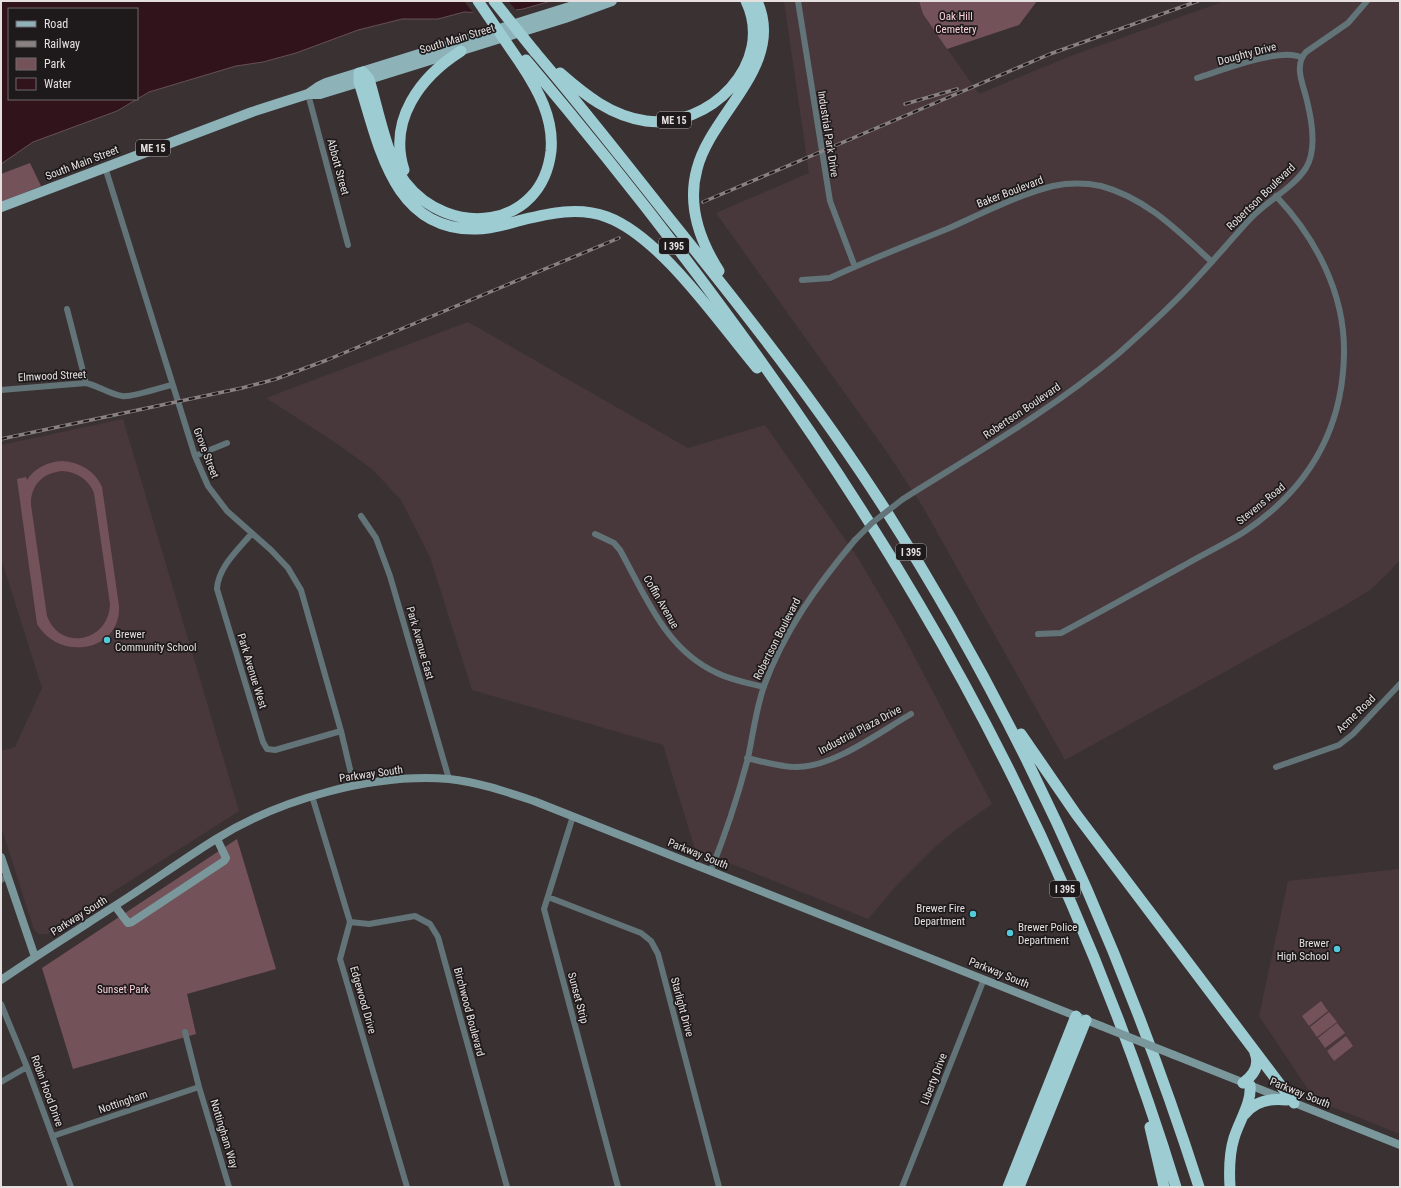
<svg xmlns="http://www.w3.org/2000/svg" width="1401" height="1188" font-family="'Roboto Condensed',sans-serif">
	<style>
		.built { fill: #48383c }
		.green { fill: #74525a; fill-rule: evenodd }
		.water { fill: #30131b; stroke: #665056; fill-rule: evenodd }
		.pier { fill: #3a3133 }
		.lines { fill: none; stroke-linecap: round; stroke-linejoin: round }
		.street { stroke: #627477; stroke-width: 6 }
		.secondary { stroke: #7a989c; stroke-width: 8 }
		.primary { stroke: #8db3b9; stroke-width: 10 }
		.highway { stroke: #9eccd3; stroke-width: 11 }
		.rail-casing { stroke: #898182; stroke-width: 3.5 }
		.rail { stroke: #1e1a1b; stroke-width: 2; stroke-dasharray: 6; stroke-linecap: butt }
		.street-bridge { stroke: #627477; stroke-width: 6 }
		.secondary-bridge { stroke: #7a989c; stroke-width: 8 }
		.highway-bridge { stroke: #9eccd3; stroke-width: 11 }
		.poi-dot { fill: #53cadc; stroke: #1e1a1b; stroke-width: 1.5 }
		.labels { text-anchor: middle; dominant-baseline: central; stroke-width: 3.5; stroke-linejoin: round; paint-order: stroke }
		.shield { fill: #1e1a1b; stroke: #a9a4a5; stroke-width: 1 }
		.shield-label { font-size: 10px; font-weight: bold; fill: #e5dfe0 }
		.park-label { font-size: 11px; fill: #fad1da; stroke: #1e1a1b }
		.street-label { font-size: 11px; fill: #e5dfe0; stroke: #1e1a1b }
		.poi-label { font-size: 11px; fill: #e5dfe0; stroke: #1e1a1b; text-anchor: start }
	</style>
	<rect width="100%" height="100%" fill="#3a3133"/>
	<path class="built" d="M784,1H919L923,14L979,94L1068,57L1225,1H1400V560L1388,573L1370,590L1344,606L1065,760L923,507L889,455L716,213L809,173Z
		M468,322L688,448L765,425L858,558L901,631L992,804L954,831L933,849L897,885L868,919L695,849L663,745L472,690L430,557L401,500L372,469L333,441L266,398Z
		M123,419L239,811L47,934H39L34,930L1,826V751L15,747L42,688L1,558V445Z
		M1400,869V1134L1315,1100L1259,1016L1288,881Z"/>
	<path class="green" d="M919,1H1037L1019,25L947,49L923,14Z
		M30,163L41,186L1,202V174Z
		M62,461C80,462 95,471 102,487L119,606C121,652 59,662 37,624L17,479L26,477L27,480C35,468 47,462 62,461ZM63,471C77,472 89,480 94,493L110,604C109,642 60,652 47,616L31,505C30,485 44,472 63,471Z
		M237,839L276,969L187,994L196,1034L73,1069L42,968Z
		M1321,1001L1328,1011L1309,1026L1302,1016Z
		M1329,1012L1337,1022L1317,1037L1310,1027Z
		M1337,1023L1345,1033L1325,1048L1318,1038Z
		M1346,1036L1353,1046L1334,1061L1327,1051Z"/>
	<path class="water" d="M1,1H551L523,9L493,13L464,12L438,19H402L358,30L296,53L263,62L236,66L149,92L117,111L33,142L1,164ZM9,9H137V99H9Z"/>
	<path class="pier" d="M464,1H508L517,11L494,15H475Z"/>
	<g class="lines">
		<path class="street" d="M798,1L830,201L855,267
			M1197,78C1220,71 1282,46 1302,58
			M308,94L348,245
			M105,167L195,456L208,486L227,511L271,550L288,568L301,590L341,731L354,786
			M802,280L830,278C868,260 908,245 947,229C981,214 1017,195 1053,186C1068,183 1086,183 1101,186C1146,198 1178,231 1212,262
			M67,309L86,383
			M1,390L86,383C99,386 109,394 122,396C132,398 161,387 172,385
			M195,456L227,443
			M903,499C976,453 1052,410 1118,354C1145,330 1173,305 1197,278C1216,258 1233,237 1251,218C1268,200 1293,188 1306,168C1317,150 1312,121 1307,101C1304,86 1293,66 1306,52L1348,23L1367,1
			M361,516L376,538L390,576L449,779
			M252,533C239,549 218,567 217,589L263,742L267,749L275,750L341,731
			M595,534L614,543L620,550C646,597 666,650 717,673C731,680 748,683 764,687
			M1038,634L1061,633C1102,611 1143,588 1183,566C1203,554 1225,544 1244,532C1308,489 1343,431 1344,353C1345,294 1316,238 1276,196
			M747,758C764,762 780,767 796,767C834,767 878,733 911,714
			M1276,767L1339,745L1353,734L1400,684
			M312,796L350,922L340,959L407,1187
			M573,816L544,909L618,1187
			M711,870C726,833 738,796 748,758C753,734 756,709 764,686C784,631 818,584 855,540
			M1,880L7,876
			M548,897L641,933L651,941L658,954L719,1187
			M350,922L369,924L415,916L430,924L438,937L507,1187
			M1,1004L27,1067L71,1187
			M185,1032L199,1087L229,1187
			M1,1082L27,1067
			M53,1136L199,1087
			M902,1187L984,979"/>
		<path class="secondary" d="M1,857L35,957
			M115,906L128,923L132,922L224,861L226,858L217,839
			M1,980C43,951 87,924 130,896C159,877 187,857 216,839C280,799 373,773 449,779C478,782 507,792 534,801L1101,1026
			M1174,1055L1400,1145"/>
		<path class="primary" d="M308,94L318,87L326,83L589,1
			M1,207L252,112L308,94H320L369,79L565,18L612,1"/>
		<path class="highway" d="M535,52C581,106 625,162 669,218C744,311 818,405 883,506C1019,718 1122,948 1199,1187
			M526,60C670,231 806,411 919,604C1027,787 1113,983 1176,1187
			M363,72L369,79C378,109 387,158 405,182C449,239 542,230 551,151C554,118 538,90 521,64
			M359,73V82C379,144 392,231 476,229C490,229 504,225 518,221C547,214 577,206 607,217C661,237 719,323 757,368
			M560,73C585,95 611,116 646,121C709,129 776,64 746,1
			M404,170C388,120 420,77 461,51
			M719,271C700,241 687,205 697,169C711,113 786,65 757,1
			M1021,734L1076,814L1294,1103
			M1243,1083C1254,1075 1260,1065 1255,1053
			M1245,1114C1255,1101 1271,1098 1287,1100
			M1150,1127L1164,1187
			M1008,1187L1076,1016
			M1019,1187L1086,1020
			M1230,1187C1229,1170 1229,1154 1234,1138C1239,1121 1252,1103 1250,1085"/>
		<defs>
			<path id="rail" d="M905,104L957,89
				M703,202L1050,54L1198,1
				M1,439L242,388L276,379L327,360L619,238"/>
		</defs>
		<use href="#rail" class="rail-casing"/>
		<use href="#rail" class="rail"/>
		<path class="street-bridge" d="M855,540L872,523L903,499"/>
		<path class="secondary-bridge" d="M1101,1026L1174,1055"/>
		<path class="highway-bridge" d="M478,1L521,64
			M494,1L535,52"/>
	</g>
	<g class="poi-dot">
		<circle cx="107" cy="640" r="4"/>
		<circle cx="973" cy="914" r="4"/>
		<circle cx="1010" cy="933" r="4"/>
		<circle cx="1337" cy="949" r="4"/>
	</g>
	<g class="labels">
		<g class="shield">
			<rect x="657" y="112" width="34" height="16" rx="3"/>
			<rect x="136" y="140" width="34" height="16" rx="3"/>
			<rect x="659" y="238" width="30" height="16" rx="3"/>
			<rect x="896" y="544" width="30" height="16" rx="3"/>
			<rect x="1050" y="881" width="30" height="16" rx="3"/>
		</g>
		<g class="shield-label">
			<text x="674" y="120">ME 15</text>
			<text x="153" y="148">ME 15</text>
			<text x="674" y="246">I 395</text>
			<text x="911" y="552">I 395</text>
			<text x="1065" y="889">I 395</text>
		</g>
		<g class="park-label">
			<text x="956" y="16">Oak Hill<tspan x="956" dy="13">Cemetery</tspan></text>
			<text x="123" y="989">Sunset Park</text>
		</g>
		<g class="street-label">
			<text transform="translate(457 39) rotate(-17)">South Main Street</text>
			<text transform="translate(1247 54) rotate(-15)">Doughty Drive</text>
			<text transform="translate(828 134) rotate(81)">Industrial Park Drive</text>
			<text transform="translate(82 163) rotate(-21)">South Main Street</text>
			<text transform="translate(338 167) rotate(75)">Abbott Street</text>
			<text transform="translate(1010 192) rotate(-21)">Baker Boulevard</text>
			<text transform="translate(1261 197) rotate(-44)">Robertson Boulevard</text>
			<text transform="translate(52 376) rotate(-3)">Elmwood Street</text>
			<text transform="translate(1022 411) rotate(-34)">Robertson Boulevard</text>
			<text transform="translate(206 453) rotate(69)">Grove Street</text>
			<text transform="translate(1261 504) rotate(-39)">Stevens Road</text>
			<text transform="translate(661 602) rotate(60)">Coffin Avenue</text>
			<text transform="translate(777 639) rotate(-63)">Robertson Boulevard</text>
			<text transform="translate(420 643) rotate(74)">Park Avenue East</text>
			<text transform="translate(252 671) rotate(73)">Park Avenue West</text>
			<text transform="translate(1356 714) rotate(-44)">Acme Road</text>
			<text transform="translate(860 730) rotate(-28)">Industrial Plaza Drive</text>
			<text transform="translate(371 774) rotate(-8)">Parkway South</text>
			<text transform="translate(698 854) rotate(22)">Parkway South</text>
			<text transform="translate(79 916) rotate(-32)">Parkway South</text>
			<text transform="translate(999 973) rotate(22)">Parkway South</text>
			<text transform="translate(578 998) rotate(75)">Sunset Strip</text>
			<text transform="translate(363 1000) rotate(74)">Edgewood Drive</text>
			<text transform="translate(682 1007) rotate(75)">Starlight Drive</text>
			<text transform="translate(469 1012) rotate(75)">Birchwood Boulevard</text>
			<text transform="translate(934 1079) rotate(-69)">Liberty Drive</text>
			<text transform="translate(47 1091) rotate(70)">Robin Hood Drive</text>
			<text transform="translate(1300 1093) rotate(22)">Parkway South</text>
			<text transform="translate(123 1102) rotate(-19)">Nottingham</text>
			<text transform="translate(224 1134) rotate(73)">Nottingham Way</text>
		</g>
		<g class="poi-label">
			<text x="115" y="634">Brewer<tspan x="115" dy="13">Community School</tspan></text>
			<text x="965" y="908" text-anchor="end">Brewer Fire<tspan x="965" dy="13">Department</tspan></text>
			<text x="1018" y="927">Brewer Police<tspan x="1018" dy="13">Department</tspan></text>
			<text x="1329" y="943" text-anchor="end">Brewer<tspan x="1329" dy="13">High School</tspan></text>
		</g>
	</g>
	<rect width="1401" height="1188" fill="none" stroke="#e5dfe0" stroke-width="4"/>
	<rect x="8" y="8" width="130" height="92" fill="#1e1a1b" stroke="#6e696a"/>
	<rect x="16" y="21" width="20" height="6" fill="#8db3b9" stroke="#6e696a"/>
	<text x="44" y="28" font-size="12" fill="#e5dfe0">Road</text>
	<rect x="16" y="41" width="20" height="6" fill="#898182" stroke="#6e696a"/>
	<text x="44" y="48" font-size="12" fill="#e5dfe0">Railway</text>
	<rect x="16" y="58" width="20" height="12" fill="#74525a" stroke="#6e696a"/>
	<text x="44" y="68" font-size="12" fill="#e5dfe0">Park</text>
	<rect x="16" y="78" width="20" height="12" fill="#30131b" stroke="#6e696a"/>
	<text x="44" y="88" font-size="12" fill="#e5dfe0">Water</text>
</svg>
